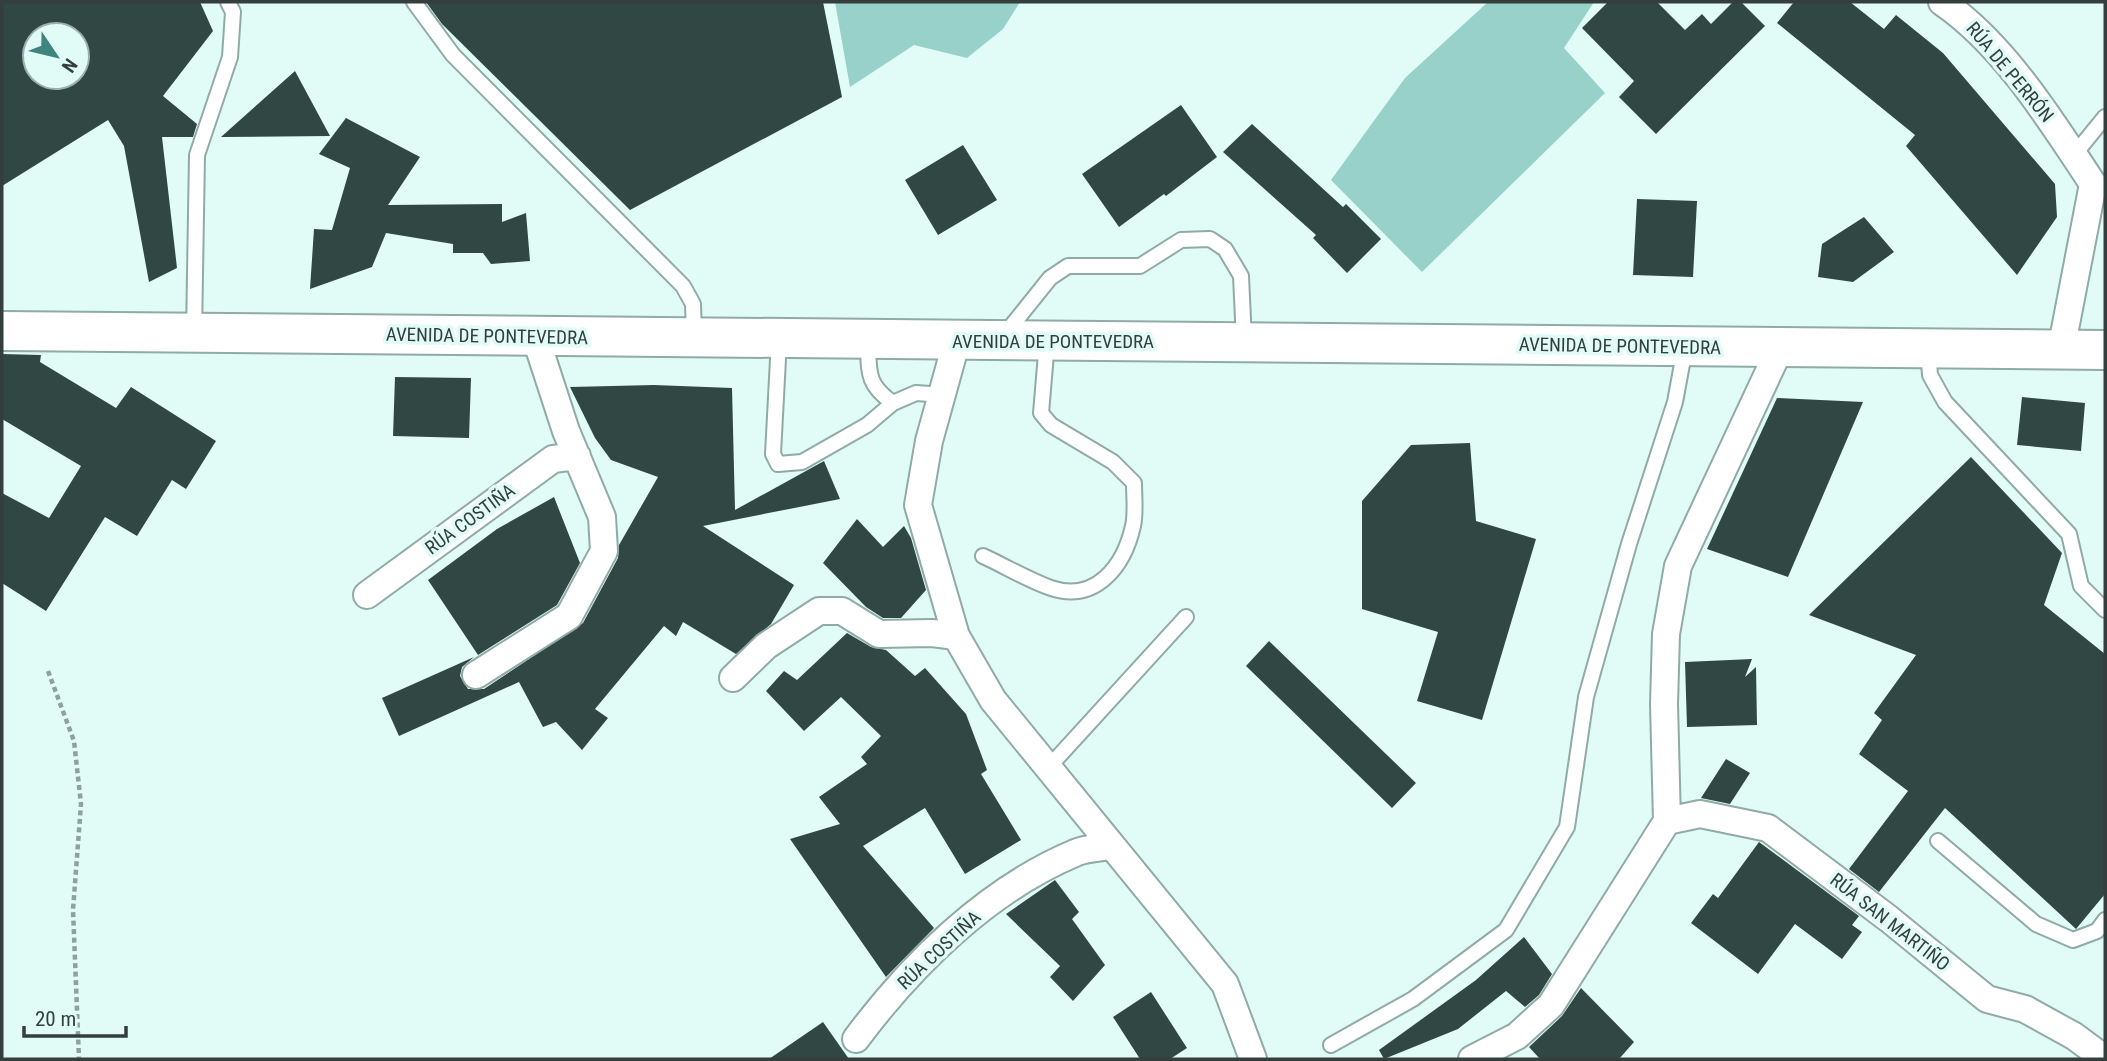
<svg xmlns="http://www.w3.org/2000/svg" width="2107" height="1061" font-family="'Roboto Condensed',sans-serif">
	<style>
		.forest { fill: #97d1c9 }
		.building { fill: #314744; fill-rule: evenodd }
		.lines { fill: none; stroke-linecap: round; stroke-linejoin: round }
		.service-casing { stroke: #90aaa6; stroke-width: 18 }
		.minor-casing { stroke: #90aaa6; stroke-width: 30 }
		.primary-casing { stroke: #90aaa6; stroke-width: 42 }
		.path { stroke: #8ea19e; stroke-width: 4.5; stroke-dasharray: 5 3.5; stroke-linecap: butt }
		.service { stroke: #fff; stroke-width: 14 }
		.minor { stroke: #fff; stroke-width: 26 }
		.primary { stroke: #fff; stroke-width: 38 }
		.labels { text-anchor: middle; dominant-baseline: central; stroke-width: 7; stroke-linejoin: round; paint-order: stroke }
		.street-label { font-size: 19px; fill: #343e3d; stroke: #e1fcf7 }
	</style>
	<rect width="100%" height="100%" fill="#e1fcf7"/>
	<path class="forest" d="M835,2H1020L1003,29L967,58L914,45L850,87Z
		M1488,2H1594L1564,48L1605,93L1422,272L1331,180L1405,78Z"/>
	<path class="building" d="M2,2H200L213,31L163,96L197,124L193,137H162L177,268L149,282L124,146L108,120L2,186ZM35,35H77V77H35Z
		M426,2H823L842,97L630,210L442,24Z
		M1608,2H1657L1685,30L1702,14L1711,24L1733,2H1741L1765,26L1656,134L1619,97L1634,81L1582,28Z
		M1794,2H1850L1884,29L1896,15L1943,53L2055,184L2057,217L2017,275L1906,146L1915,135L1777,23Z
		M295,71L330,136L221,137Z
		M1181,105L1217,157L1166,196L1164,194L1119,227L1082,174Z
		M346,118L420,157L388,205L502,204V222L526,213L530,261L491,264L483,253H453V244L386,233L372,267L310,289L314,229L332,230L350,168L319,154Z
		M1252,124L1343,207L1346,204L1381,239L1347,273L1313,238L1316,235L1223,152Z
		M963,145L997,200L938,235L905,180Z
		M1637,199L1697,201L1693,277L1633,275Z
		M1864,217L1894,252L1853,282L1818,277L1822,244Z
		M2,354L41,355L40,362L116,408L131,387L216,441L186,489L172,480L137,536L105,517L46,611L2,583V493L49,518L81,466L2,419Z
		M395,377L471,378L469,438L393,436Z
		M654,385L732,388L735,510L824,461L840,499L703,526L794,585L771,624L736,654L683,622L676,636L664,626L595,709L608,718L582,750L556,722L543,727L519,682L399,736L382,698L474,657L462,667L460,676L468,689H484L583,623L618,558L619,545L658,477L611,460L595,438L570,387Z
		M2022,397L2085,403L2081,451L2017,445Z
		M1777,398L1863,402L1788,577L1707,549Z
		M1470,443L1476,521L1536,539L1482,720L1417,701L1438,632L1362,609V501L1411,445Z
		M1971,457L2062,553L2044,605L2105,654V894L2076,929L1945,808L1879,892L1849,869L1908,791L1859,754L1882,720L1874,713L1916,655L1809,615Z
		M554,497L580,563L557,605L478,655L428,580L497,529Z
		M857,519L883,547L904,526L911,538L926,590L901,618H883L866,607L823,563Z
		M847,633L871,647L886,650L915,676L925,668L966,714L987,770L981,774L1021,840L965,874L925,808L863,846L934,928L886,977L790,839L840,824L819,797L867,764L861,757L881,736L841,697L804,731L766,691L784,671L797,680Z
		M1269,641L1416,783L1392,808L1246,666Z
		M1752,659L1745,677L1756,667L1757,725L1687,727L1685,662Z
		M1726,759L1750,773L1730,804L1701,798Z
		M1759,842L1859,916L1852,925L1862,932L1842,959L1795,924L1758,974L1691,923L1713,894L1718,898Z
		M1055,880L1079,912L1072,919L1105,965L1073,1001L1050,977L1060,966L1006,914Z
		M1524,937L1552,974L1539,995L1525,1007L1506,991L1458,1029L1384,1059L1379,1050L1476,980Z
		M1581,988L1634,1042L1619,1059H1540L1529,1047L1562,1016Z
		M1151,992L1187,1048L1170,1059H1140L1113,1017Z
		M823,1022L849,1059H769Z"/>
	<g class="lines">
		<defs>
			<path id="service" d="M414,2L453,55L683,286L693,304L694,335
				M2074,155L2105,117
				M194,333L197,155L230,57L233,12L228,2
				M1005,334L1050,278L1068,266H1140L1181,240L1210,239L1225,249L1241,276L1244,341
				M779,340L773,454L778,464L802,462L867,425L893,403L916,393L944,395
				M868,341C869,372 866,384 893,403
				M1928,350L1930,375L1945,402L2069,534L2081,586L2105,610
				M983,556C1005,566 1028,580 1051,588C1096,603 1124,566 1133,526C1136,513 1134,497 1134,483L1113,462L1051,425L1041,413L1047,342
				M1048,768L1186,617
				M1938,841L2036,924L2073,940L2097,931L2105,920
				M1331,1045L1413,999L1506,930L1567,827L1586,697L1629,544L1675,402L1685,348"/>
			<path id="minor" d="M1942,2C2004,44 2052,122 2093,184L2061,350
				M957,340L929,441L918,505L956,636L993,700L1225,984L1253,1059
				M367,595L553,459L577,456
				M476,675L569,616L604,551L602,517L566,431L535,336
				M733,678L766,646L819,611H842L879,634L932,633L956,636
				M1667,821L1700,814L1768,828L1889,919L1987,999L2025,1009L2074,1036L2105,1059
				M856,1039C912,964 987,890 1075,853C1086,848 1100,848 1112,846
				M1472,1059L1517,1036L1551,1005L1667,821L1664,704L1666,634L1678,566L1780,348"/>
			<path id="primary" d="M2,331L2105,350"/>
		</defs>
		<use href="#service" class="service-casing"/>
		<use href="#minor" class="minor-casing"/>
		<use href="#primary" class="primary-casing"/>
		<path class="path" d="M48,671L74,741L81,804L73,910L79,1059"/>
		<use href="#service" class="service"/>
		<use href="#minor" class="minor"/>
		<use href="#primary" class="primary"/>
	</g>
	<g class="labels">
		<g class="street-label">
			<text transform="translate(2010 72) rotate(50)">RÚA DE PERRÓN</text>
			<text transform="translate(487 336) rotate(1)">AVENIDA DE PONTEVEDRA</text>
			<text x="1053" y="341">AVENIDA DE PONTEVEDRA</text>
			<text transform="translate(1620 346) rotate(1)">AVENIDA DE PONTEVEDRA</text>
			<text transform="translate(470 519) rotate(-36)">RÚA COSTIÑA</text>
			<text transform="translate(1890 922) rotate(38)">RÚA SAN MARTIÑO</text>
			<text transform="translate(939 950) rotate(-43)">RÚA COSTIÑA</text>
		</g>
	</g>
	<rect width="2107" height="1061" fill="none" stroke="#343e3d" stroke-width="7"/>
	<g transform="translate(56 56) rotate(125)"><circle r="33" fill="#e1fcf7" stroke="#9cb0ad" stroke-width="2"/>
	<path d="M0-5L12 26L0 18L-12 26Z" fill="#3f857d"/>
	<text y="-10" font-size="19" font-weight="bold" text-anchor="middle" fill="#343e3d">N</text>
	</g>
	<path d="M24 1026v10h102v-10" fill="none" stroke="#343e3d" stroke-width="3.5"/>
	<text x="35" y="1026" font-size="21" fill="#343e3d" stroke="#e1fcf7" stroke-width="5" paint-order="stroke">20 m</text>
</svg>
